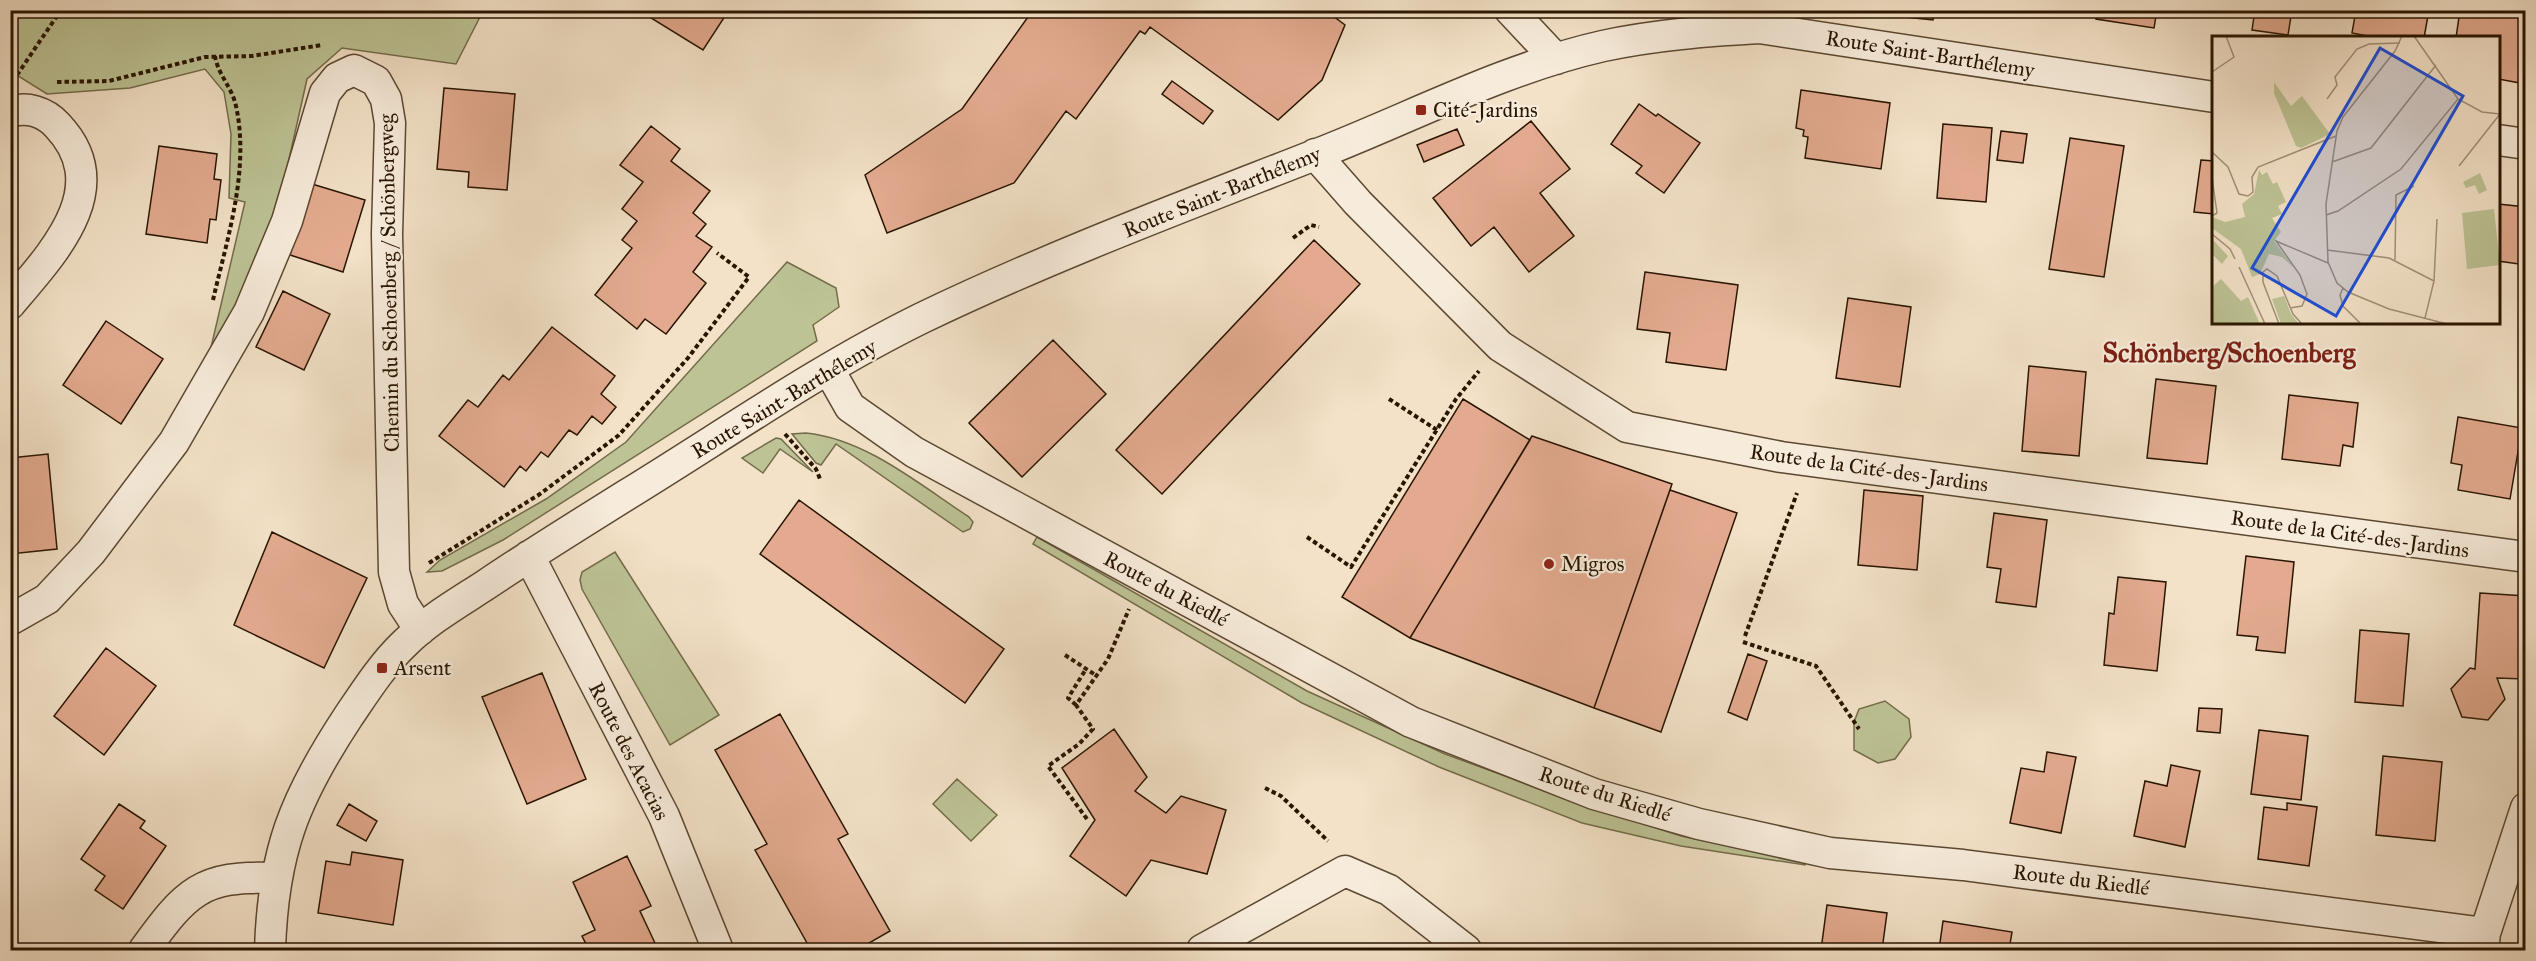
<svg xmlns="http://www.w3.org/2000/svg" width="2536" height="961" font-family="'IM FELL Great Primer',serif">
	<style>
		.green { fill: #bdc395; stroke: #736c4a; stroke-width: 1.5 }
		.building { fill: #e3aa8f; stroke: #291500; stroke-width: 1.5 }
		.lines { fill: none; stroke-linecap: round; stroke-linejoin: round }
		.street-casing { stroke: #5c4832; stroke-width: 33 }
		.path { stroke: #291500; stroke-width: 4; stroke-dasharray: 4.5 3; stroke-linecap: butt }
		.street { stroke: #f7ecdb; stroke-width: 30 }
		.poi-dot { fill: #8f2418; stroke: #f7ecdb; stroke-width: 2 }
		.labels { text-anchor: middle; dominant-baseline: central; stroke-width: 4.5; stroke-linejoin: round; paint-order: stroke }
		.street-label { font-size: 21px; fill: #291500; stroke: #f7ecdb }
		.poi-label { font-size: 21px; fill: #291500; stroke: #f7ecdb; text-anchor: start }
		.district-label { font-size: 27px; font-weight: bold; fill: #7a1f14; stroke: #f7ecdb }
		.inset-road { fill: none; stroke: #a29078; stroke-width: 1.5 }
		.view { fill: #1d4ed8; fill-opacity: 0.15; stroke: #1d4ed8; stroke-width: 3 }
		.inset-edge { fill: none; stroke: #291500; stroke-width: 3 }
	</style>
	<rect width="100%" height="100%" fill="#f3e2c8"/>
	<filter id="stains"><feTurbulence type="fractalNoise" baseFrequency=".00333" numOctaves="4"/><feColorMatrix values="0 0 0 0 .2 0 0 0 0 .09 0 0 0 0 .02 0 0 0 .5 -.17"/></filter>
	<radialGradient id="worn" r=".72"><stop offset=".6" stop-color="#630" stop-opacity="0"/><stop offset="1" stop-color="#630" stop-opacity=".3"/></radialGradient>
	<path class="green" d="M11,11H483L456,64L342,48L307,79L279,204L245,293L209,356L245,202L229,198L231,134L224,92L205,69L130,88L47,94L12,72L11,73Z
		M787,262L836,288L839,307L813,325L817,341L503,540L442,571L427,572L440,560L546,499L626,442Z
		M806,433C866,439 920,485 969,517L973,522L970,529L963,532L836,444L821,465L816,463L792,434Z
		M776,438L781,439L813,472L780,449L763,473L742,458Z
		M1037,537L1307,691L1445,754L1587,806L1681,836L1805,862V865L1681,846L1582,823L1439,767L1302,703L1033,544Z
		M615,552L719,715L670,745L582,589L580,580L582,572Z
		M1885,701L1909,719L1911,737L1895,759L1878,763L1854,750V722L1859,709Z
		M957,779L997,815L971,841L933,804Z"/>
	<path class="building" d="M645,10H729L703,50L643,13Z
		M1033,10H1325L1345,25L1322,80L1278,120L1150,27L1145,34L1140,31L1076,119L1066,111L1014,183L887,233L865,175L962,109Z
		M1906,10H1934L1933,20L1905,17Z
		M2097,10H2157L2154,28L2096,19Z
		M2255,10H2292L2288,35L2252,30Z
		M2356,10H2429L2424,38H2378L2352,33Z
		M2460,10H2482L2526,17V95L2525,84L2498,79V38H2456Z
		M1172,81L1213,111L1203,124L1162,94Z
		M444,88L515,94L507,190L468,187L469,172L437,169Z
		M1801,90L1890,103L1881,169L1805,158L1808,137L1803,136L1804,130L1796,128Z
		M1639,104L1656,116L1658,114L1700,143L1664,193L1636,173L1642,166L1611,144Z
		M1531,121L1570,169L1540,193L1574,236L1529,272L1494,227L1471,246L1433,198Z
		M1943,124L1992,128L1986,202L1937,198Z
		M651,126L680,149L671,161L710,191L693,213L706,224L696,236L712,247L693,272L706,283L666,334L645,319L637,329L595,295L632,248L622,240L637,221L622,209L643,182L620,165Z
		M1457,129L1464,145L1424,162L1417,145Z
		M2001,131L2027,134L2023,163L1997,160Z
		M2070,138L2124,146L2104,277L2049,269Z
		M159,146L217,154L214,179L221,180L216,220L210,219L207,243L146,234Z
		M2201,160L2214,161V214L2194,212Z
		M312,184L365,200L343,272L290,255Z
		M2498,204L2526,207V265L2498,261Z
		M1314,240L1360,284L1162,494L1116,450Z
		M1645,272L1738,285L1726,370L1666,362L1670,333L1637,329Z
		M283,291L330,314L304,370L256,347Z
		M1848,298L1911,307L1900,387L1836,378Z
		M106,321L163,359L121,424L63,385Z
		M552,327L615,376L601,394L616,407L602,424L592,416L577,435L569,430L548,457L541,452L526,471L520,466L504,487L439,436L468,400L478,407L503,375L509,380Z
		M1053,340L1106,394L1022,477L969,423Z
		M2029,366L2086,372L2079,456L2022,451Z
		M2156,379L2216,386L2207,464L2147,458Z
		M2289,395L2358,403L2353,447L2343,445L2340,466L2282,459Z
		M1463,399L1530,440L1410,638L1342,597Z
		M2458,417L2522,428L2510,499L2458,490L2462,465L2451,463Z
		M1532,436L1672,484L1594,708L1410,638Z
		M48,454L57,549L10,554V458Z
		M1670,490L1737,513L1661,732L1594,708Z
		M1864,490L1923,496L1917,570L1858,565Z
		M799,500L1004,649L965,703L760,554Z
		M1994,513L2047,520L2036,607L1996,602L2001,569L1987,567Z
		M272,532L367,578L324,668L234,625Z
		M2246,556L2294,562L2285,653L2256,650L2258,637L2237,635Z
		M2118,577L2166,582L2157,671L2104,665L2109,613L2114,614Z
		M2480,593L2526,596L2525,679L2497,678L2505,699L2488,720L2462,717L2451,689L2470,668L2475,669Z
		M2360,630L2409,634L2403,706L2355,702Z
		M106,648L156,686L104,755L54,716Z
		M1748,654L1767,661L1747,720L1728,712Z
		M542,673L586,779L527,804L482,697Z
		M2199,708L2222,709L2220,733L2197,731Z
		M780,714L848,834L838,839L890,931L869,943L873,950H811L755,850L767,844L715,750Z
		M1114,729L1147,777L1135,791L1166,813L1181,796L1226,810L1207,874L1151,860L1126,896L1070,856L1095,820L1062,768Z
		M2259,730L2308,736L2301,800L2251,794Z
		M2047,752L2076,757L2061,833L2010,823L2021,768L2044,772Z
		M2383,756L2442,762L2435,841L2376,835Z
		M2171,765L2200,771L2185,847L2134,836L2145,781L2167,786Z
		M2287,803L2317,807L2309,866L2258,859L2264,807L2287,810Z
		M119,804L145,821L140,828L166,846L123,909L95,890L105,876L81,859Z
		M349,804L377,821L366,841L337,825Z
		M352,852L403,860L393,925L318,913L326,861L350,865Z
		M627,856L651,906L640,911L655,943L638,950H589L582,936L595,930L573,882Z
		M1827,905L1887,913L1882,950H1821Z
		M1943,921L2012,932L2009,950H1939Z"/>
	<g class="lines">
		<defs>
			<path id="street" d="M1510,10L1556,59
				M10,112C27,106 45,112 57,125C117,188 52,254 10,304
				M2498,140L2526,144
				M1315,154L1358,203L1500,346L1627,427L1781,457L2526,557
				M829,370L850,407L914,452L1411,722L1594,794L1699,824L1830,853L1963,865L2485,933
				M529,556L664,816L718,950
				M10,620L47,599L91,552L174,442L249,312L287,221L325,93L337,78L354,70L376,81L386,99L390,123L387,234L394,572L403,604L420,630
				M144,950C186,892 201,875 275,878
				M270,950C273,852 294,799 348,717C365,692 382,665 404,644C428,620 458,603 487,584C533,553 580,524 628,494C724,435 820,368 922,318C1053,255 1190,204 1325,151C1416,115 1506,68 1603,46C1654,35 1707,31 1759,28L2214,97
				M1202,950L1345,871L1389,890L1466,950
				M2483,950L2485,933L2526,808"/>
		</defs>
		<use href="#street" class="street-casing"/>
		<path class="path" d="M17,75L61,10
			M57,82L109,81L205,57L252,56L322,45
			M1293,238L1311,225L1319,227
			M213,300C227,239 250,170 236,106C232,87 218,75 215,56
			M1389,399L1437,430
			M785,434L816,469L820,479
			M1307,537L1351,567L1456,399L1479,371
			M429,563L540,494L619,435L688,358L749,277L717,253
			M1745,636L1797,493
			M1743,642L1816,666L1859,729
			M1065,655L1097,676
			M1076,705L1068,698L1086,669
			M1265,788L1281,796L1328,841
			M1087,819L1048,766L1079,744L1093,729L1076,705L1108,659L1129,609"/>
		<use href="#street" class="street"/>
	</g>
	<g class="poi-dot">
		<rect x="1415" y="104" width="12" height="12" rx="3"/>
		<circle cx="1549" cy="564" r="6"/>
		<rect x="376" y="662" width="12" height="12" rx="3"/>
	</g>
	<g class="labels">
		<g class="street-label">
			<text transform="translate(1930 54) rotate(9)">Route Saint-Barthélemy</text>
			<text transform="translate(1222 192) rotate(-22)">Route Saint-Barthélemy</text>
			<text transform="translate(389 283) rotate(-91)">Chemin du Schoenberg / Schönbergweg</text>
			<text transform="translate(784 399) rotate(-31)">Route Saint-Barthélemy</text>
			<text transform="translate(1869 468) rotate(8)">Route de la Cité-des-Jardins</text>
			<text transform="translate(2350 534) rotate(8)">Route de la Cité-des-Jardins</text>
			<text transform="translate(1166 589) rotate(28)">Route du Riedlé</text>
			<text transform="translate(629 751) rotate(63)">Route des Acacias</text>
			<text transform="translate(1605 794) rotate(18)">Route du Riedlé</text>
			<text transform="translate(2081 880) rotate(7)">Route du Riedlé</text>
		</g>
		<g class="poi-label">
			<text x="1433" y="110">Cité-Jardins</text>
			<text x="1561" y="564">Migros</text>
			<text x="394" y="668">Arsent</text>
		</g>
		<g class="district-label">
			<text x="2229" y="352">Schönberg/Schoenberg</text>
		</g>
	</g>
	<g transform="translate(2212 36)">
		<rect width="288" height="288" fill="#f3e2c8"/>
		<path d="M62,46L79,70L90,60L118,98L89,112L84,110L62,57ZM47,134L50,139L55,136L61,148L65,146L74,166L66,170L70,178L60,182L69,196L62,205L82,232L70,221L57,218L48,238L40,241L29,213L0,192V181L13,186L33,181L30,168L42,158ZM268,137L275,154L267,158L263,149L254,152L251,146ZM282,173L288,229L255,233L250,177ZM0,203L16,220L10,228L0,218ZM9,243L29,265L36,261L48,288H0V251ZM72,260L79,278L87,288H69L60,263Z" fill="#bdc395"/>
		<path class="inset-road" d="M190,0L183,15L131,81L125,95L114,168L116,226L125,247L136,256L177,273L235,288M202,0L246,63L270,76L288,78M0,36L22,21L14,0M115,63L125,49L123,41L145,13L157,8L188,7M0,116L16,131L27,158L36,160L41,156L40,141L46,131L124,100M120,126L159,112L224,29M247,130L288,78M0,142L5,177L0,180M114,179L126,175L189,133L246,63M0,198L18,213L23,223M115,214L177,222L222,245M183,224L184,159L202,150M27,231L53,288M131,252L128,259L131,270L149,288M78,272L90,270L95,258L88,239L64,205L116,227M213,282L222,245L225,183M67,288L51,246V236L55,233L65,240L81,278L90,288"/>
		<path class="view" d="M168,12L251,60L124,280L40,232Z"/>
		<rect width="288" height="288" class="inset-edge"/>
	</g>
	<rect width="2536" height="961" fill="none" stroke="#f3e2c8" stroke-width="36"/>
	<rect x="12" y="12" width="2512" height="937" fill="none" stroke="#291500" stroke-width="3"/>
	<rect x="18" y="18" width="2500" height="925" fill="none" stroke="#291500" stroke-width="1.5"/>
	<rect width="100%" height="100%" filter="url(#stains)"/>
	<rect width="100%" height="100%" fill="url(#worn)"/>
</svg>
